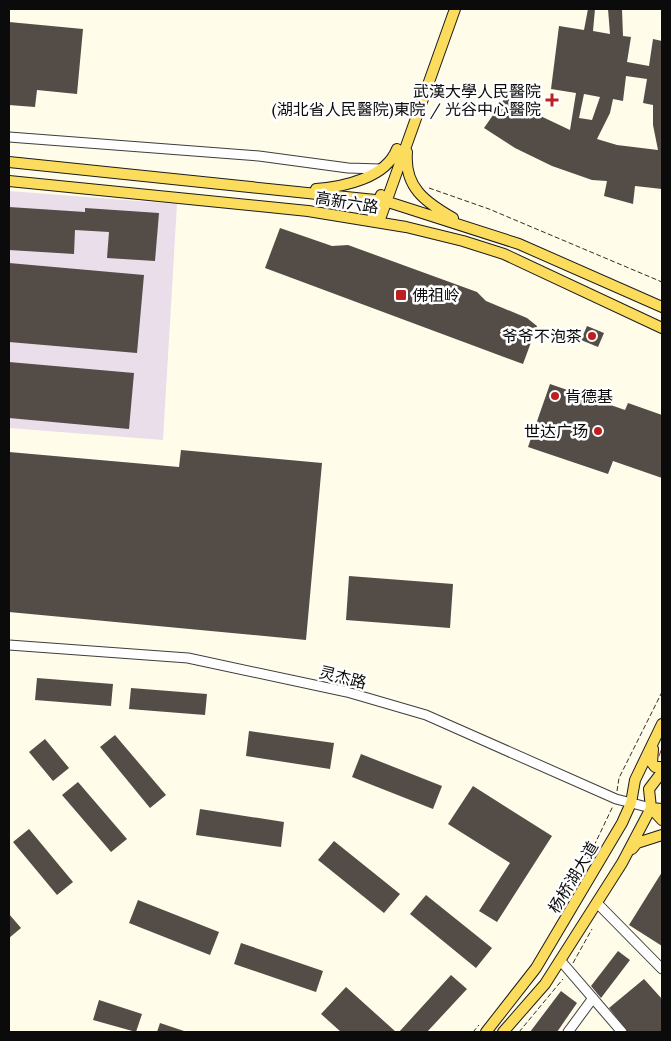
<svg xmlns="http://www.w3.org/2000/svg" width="671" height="1041" font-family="Lora,'Noto Sans SC',serif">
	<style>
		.industrial { fill: #eadeea }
		.building { fill: #544c47; fill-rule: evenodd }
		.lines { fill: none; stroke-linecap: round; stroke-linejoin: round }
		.minor-casing { stroke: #3e3e3e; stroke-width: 11 }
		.major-casing { stroke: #1c1c1c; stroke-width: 12 }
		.path { stroke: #2d2d2d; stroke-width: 1; stroke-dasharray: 5 2.5; stroke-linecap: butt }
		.minor { stroke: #fff; stroke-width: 9 }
		.major { stroke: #fcdc5c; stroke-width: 10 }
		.tram { stroke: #bd2021; stroke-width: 1 }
		.poi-dot { fill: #bd2021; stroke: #fff; stroke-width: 2 }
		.labels { text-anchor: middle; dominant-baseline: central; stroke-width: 5; stroke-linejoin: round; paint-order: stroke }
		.poi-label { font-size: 16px; fill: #0b0b0b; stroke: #fff; text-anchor: end }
		.street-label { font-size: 16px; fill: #0b0b0b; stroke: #fff }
	</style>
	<rect width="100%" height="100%" fill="#fffce9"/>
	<path class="industrial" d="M9,191L177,204L163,440L9,428Z"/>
	<path class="building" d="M588,9H595L593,31L610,34L608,9H622L623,36L631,37L627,62L649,66L653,39L662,41V189L635,186L633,204L604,196L607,181L592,180L552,166L515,148L484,128L507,95L532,112L570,130L576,93L551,89L559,26L584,30ZM626,76L647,79L643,103L653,105V125L658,150L617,145L597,139L610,113L613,99L623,101ZM584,94L600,97L592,120L579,118Z
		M9,22L83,29L77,94L37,90L35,107L9,105Z
		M9,207L85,212V208L159,213L155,261L107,258L109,232L75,230L74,254L9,250Z
		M280,228L332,246L348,245L477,292L486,301L527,318L537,326L523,364L265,268Z
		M9,263L144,275L137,353L9,342Z
		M587,326L604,333L598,347L581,340Z
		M9,362L134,373L129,429L9,418Z
		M550,384L625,410L628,403L662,415V478L613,461L608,474L528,447Z
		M181,450L322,463L306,640L9,612V452L179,467Z
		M349,576L453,584L450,628L346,620Z
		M37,678L113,684L111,706L35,700Z
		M131,688L207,694L205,715L129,709Z
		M249,731L334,743L330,769L246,756Z
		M115,735L166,795L150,808L100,747Z
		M45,739L69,768L53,781L29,752Z
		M361,754L442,786L433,809L352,777Z
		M78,782L127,839L111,852L62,795Z
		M473,786L552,836L497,922L479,911L510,863L448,824Z
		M200,809L284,822L281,847L196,835Z
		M29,829L73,882L57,895L13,842Z
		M334,841L400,894L384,913L318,860Z
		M662,872V946L629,925Z
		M426,895L492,948L476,968L410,914Z
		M138,900L219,932L210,955L129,923Z
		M9,914L21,928L9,938Z
		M241,943L323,971L316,992L234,964Z
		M618,951L630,960L601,998L591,986Z
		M451,975L467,989L427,1032H399Z
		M644,979L662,999V1032H628L609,1008Z
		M346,987L396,1032H341L321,1014Z
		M561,991L577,1003L557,1032H530Z
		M99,1000L142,1014L136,1032L93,1020Z
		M160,1023L184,1031V1032H157Z"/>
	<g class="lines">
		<defs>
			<path id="minor" d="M9,137L259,156L348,168L380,169
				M9,645L188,658L347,692L426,715L616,799L651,808
				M597,903L662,969
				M560,960L622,1032
				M568,1032L593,998"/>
			<path id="major" d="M407,152C404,187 425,202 453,218
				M9,162L385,201L519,244L662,307
				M9,181L308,211L406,227L463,241L504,254L662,328
				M316,189C343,187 386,178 397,149
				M371,221L381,195
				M379,222L455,9
				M653,749L652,763L655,767H662
				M662,809L651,808L662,820
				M632,849L637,843L662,835
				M486,1032L536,968L622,823L631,803L635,780L662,724
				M503,1032L545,984L622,863L651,808L649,789L662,772"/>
		</defs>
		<use href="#minor" class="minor-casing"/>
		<use href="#major" class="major-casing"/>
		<path class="path" d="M429,188L489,209L662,282
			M617,791L619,778L662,692
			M581,873L613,806
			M573,963L592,929
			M473,1032L479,1025
			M519,1032L563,979"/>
		<use href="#minor" class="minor"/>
		<use href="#major" class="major"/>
		<path class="tram" d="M659,756L662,748"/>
	</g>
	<g class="poi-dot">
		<path d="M549.5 92.5h5v5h5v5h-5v5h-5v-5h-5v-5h5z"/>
		<rect x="395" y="289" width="12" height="12" rx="2.5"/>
		<circle cx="592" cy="336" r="5"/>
		<circle cx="555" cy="396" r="5"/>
		<circle cx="598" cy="431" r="5"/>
	</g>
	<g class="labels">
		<g class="poi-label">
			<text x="541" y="91">武漢大學人民醫院<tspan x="541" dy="18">(湖北省人民醫院)東院 / 光谷中心醫院</tspan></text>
			<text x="412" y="295" text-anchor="start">佛祖岭</text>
			<text x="582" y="336">爷爷不泡茶</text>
			<text x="565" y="396" text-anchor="start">肯德基</text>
			<text x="588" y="431">世达广场</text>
		</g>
		<g class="street-label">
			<text transform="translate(347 202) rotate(9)">高新六路</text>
			<text transform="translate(343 677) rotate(14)">灵杰路</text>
			<text transform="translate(573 877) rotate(-59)">杨桥湖大道</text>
		</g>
	</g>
	<rect width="671" height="1041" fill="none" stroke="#0b0b0b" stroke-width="20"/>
</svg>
